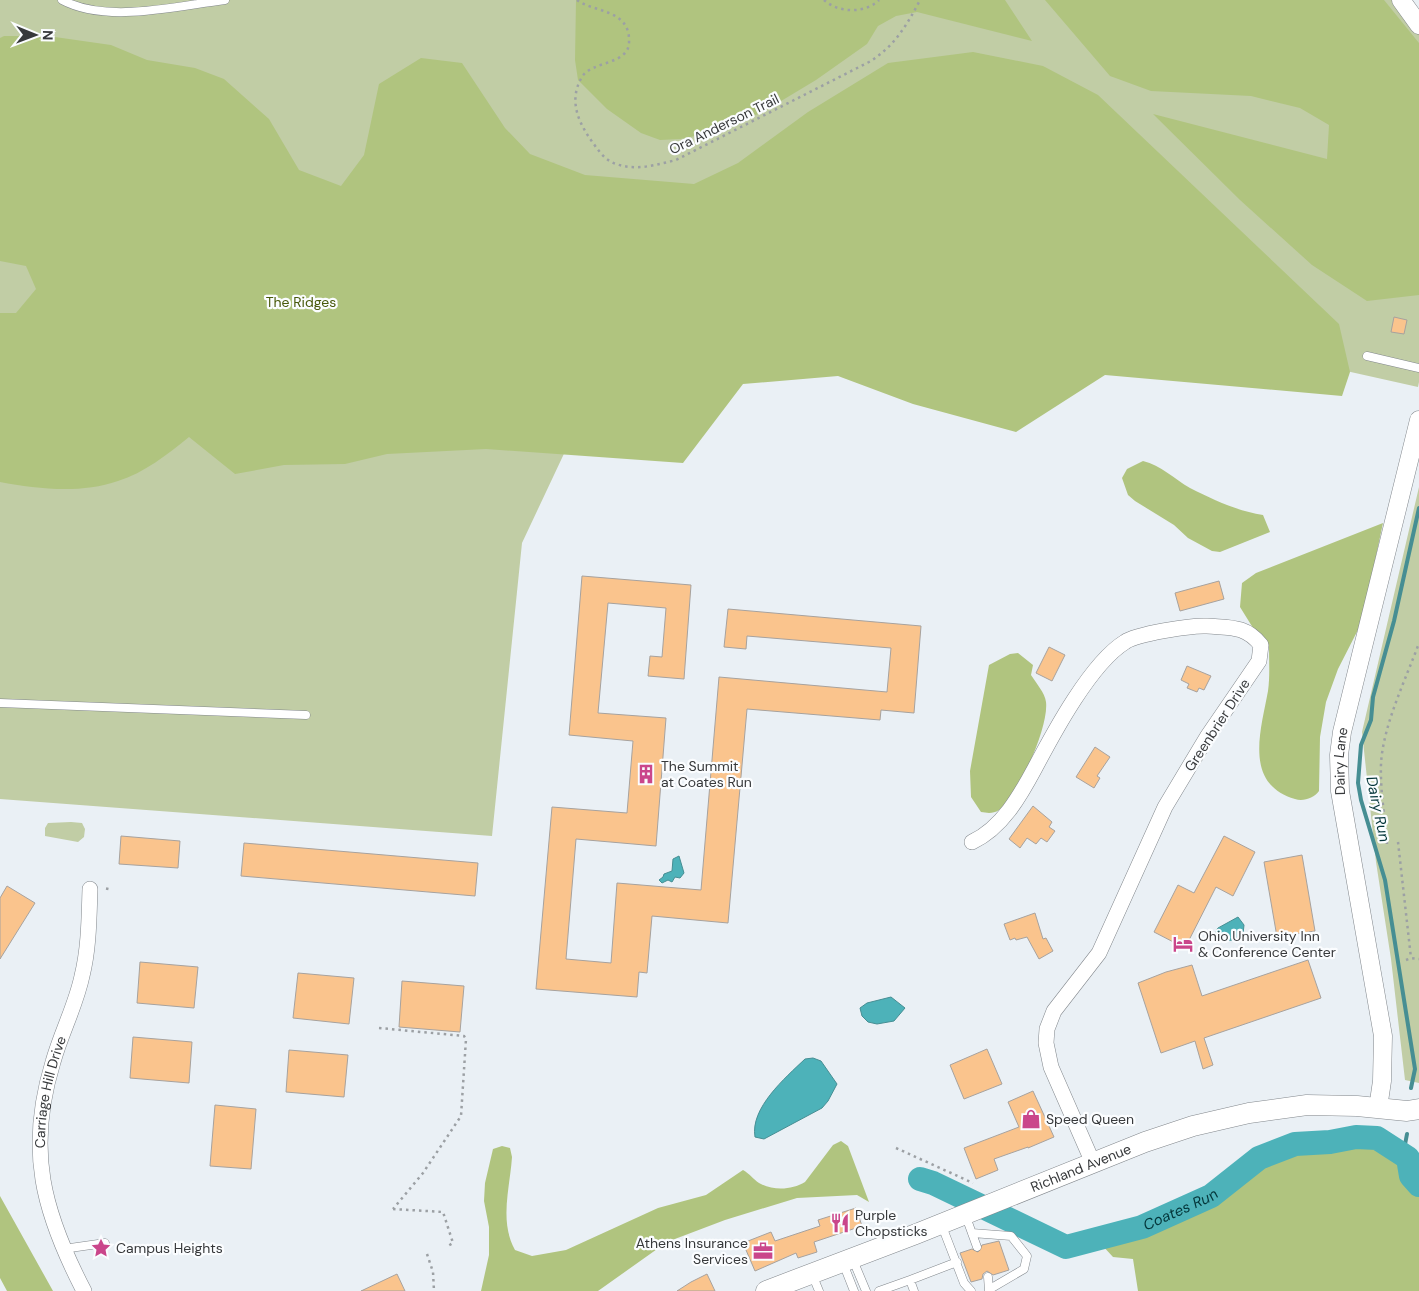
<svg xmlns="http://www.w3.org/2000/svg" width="1419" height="1291" font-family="'DM Sans',sans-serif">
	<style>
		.green { fill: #c1cda5 }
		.forest { fill: #b0c47f }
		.water { fill: #4db2b9; stroke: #468e93 }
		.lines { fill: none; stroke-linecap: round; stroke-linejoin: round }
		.stream { stroke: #468e93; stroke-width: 4 }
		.river { stroke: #4db2b9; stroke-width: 24 }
		.building { fill: #fac48d; stroke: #a7a29e }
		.service-casing { stroke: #82878c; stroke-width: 9 }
		.minor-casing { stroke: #82878c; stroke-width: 16 }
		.tertiary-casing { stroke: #82878c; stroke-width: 19 }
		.secondary-casing { stroke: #82878c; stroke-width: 21 }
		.path { stroke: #9ca0a4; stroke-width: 2.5; stroke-dasharray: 2.5 4; stroke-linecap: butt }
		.service { stroke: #fff; stroke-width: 8 }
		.minor { stroke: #fff; stroke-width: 15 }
		.tertiary { stroke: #fff; stroke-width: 18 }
		.secondary { stroke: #fff; stroke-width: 20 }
		.labels { text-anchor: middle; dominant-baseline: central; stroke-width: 4.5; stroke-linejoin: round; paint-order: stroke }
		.street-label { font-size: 14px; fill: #37393b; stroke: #fbfdff }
		.park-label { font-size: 14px; fill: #48590b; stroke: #fbfdff }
		.poi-label { font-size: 14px; fill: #37393b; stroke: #fbfdff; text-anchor: start }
		.water-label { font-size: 15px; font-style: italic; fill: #04363a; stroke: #fbfdff }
	</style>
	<rect width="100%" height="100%" fill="#eaf0f5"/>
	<path class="green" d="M0,0H1401L1419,25V382L1418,387L1220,343L625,324L522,543L492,836L0,799Z
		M1419,487V1083L1405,1080L1391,959L1376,862L1362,732Z
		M71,822L82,823L85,829L84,837L78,842L45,836V828L48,823Z"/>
	<path class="forest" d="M576,0H1005L1032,41L917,12L896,16L878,26L867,44L816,80L761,113L700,135L680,139L660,140L641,133L607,109L578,80L575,60Z
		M1045,0H1384L1419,43V295L1367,301L1312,265L1240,200L1153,114L1327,159L1329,125L1300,108L1251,96L1151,91L1110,76Z
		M4,36H48L111,45L147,60L195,68L224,79L269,119L299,170L341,186L364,155L379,84L421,58L462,63L505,128L530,154L585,175L694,184L738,163L808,112L888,63L973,52L1043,66L1098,95L1339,324L1350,372L1342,396L1105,375L1016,432L913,404L838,376L743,384L683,463L486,449L387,454L345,464L284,465L235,474L189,437C168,454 144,473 118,481C80,494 38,489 0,482V313H16L36,289L26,266L0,261V38Z
		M1143,461C1161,465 1174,479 1190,488C1214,500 1237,511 1263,515L1270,532L1220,552L1212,551L1188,538L1174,525L1135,501L1128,495L1122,478L1127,469Z
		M1383,523L1362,622L1338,669L1326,702L1320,737L1319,791C1314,798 1303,802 1295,799C1243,784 1261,730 1268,691C1270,677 1269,662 1269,648L1258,636L1240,607L1242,583L1256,573Z
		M1018,653L1033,665L1031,675C1036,683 1045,693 1046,702C1049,727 1019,794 999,810C993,814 987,813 981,812L971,797L970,771L989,665L1010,654Z
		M1372,1131L1387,1139L1398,1152L1419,1195V1291H1138L1133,1259L1113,1257L1101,1244L1104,1227L1120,1224L1137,1226L1159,1214L1199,1201L1220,1187L1251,1158L1270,1148L1300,1140Z
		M841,1141L848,1146L869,1202L857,1195L797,1198L725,1220L667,1242L598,1291H481L489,1255V1227L484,1201L485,1183L493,1149L502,1146L510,1148L512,1157C510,1188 499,1221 515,1250L532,1256L566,1250L658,1208L706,1195L743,1170C750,1174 753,1179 759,1183C773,1191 792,1190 805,1182L833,1145Z
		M0,1196L53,1291H7L0,1278Z"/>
	<path class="water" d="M679,856L684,873L680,878L675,877L672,882L668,880L662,883L659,880L663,877L664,874L672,871L673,859Z
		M1238,917L1244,925L1243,934L1234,940L1220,941L1214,936L1218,928Z
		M891,997L905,1008L894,1021L877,1024L868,1022L862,1016L860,1008L867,1003Z
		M813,1058L821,1061L837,1084L828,1101L822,1108L764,1139L755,1137C750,1108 785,1078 805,1059Z"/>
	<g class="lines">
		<path class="stream" d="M1411,1088L1415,1069L1385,880L1361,800L1358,783L1361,745L1371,720L1373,697L1394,621L1419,508
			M1403,1155L1407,1134"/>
		<path class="river" id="s1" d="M920,1179L933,1183L1066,1247L1142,1227L1211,1196L1259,1158L1295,1144L1330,1142L1356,1137L1377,1138L1408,1158L1411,1176L1419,1185"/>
	</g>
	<path class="building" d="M1394,317L1407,320L1404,334L1391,332Z
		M582,576L691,585L684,679L648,676L650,656L662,657L666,608L608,603L598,713L666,718L656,846L576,839L566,959L611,963L617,883L701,890L719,677L887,692L891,648L747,636L746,649L724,647L728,609L921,626L914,713L881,710L880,720L747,709L728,923L652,916L647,973L639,972L637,997L536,989L552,807L627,813L633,741L569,735Z
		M1219,581L1224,599L1180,611L1175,593Z
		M1049,647L1065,655L1052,681L1036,673Z
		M1187,666L1211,676L1204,690L1199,688L1197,692L1187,688L1189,684L1181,680Z
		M1095,747L1110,757L1097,776L1100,778L1094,788L1076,777Z
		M1033,806L1052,822L1049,827L1055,831L1047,842L1041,838L1036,844L1027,838L1020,848L1009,839Z
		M121,836L180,841L178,868L119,864Z
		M1224,836L1255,852L1233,896L1216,887L1185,948L1154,932L1178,885L1194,893Z
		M244,843L478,863L475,896L241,876Z
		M1302,855L1315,931L1277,937L1264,862Z
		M7,886L35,903L0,959V898Z
		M1035,913L1043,939L1046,938L1053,951L1039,959L1027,937L1016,940L1015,938L1010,940L1004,924Z
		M1308,960L1321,998L1204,1038L1213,1065L1203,1069L1195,1041L1161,1053L1138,983L1166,972L1192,965L1202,996Z
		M140,962L198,967L194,1008L137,1003Z
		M298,973L354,978L349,1024L293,1018Z
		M402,981L464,986L460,1032L399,1027Z
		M133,1037L192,1042L189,1083L130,1078Z
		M987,1049L1002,1084L964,1099L950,1065Z
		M289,1050L348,1055L344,1097L286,1092Z
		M1033,1091L1054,1137L1028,1148V1147L994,1159L998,1170L976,1179L964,1148L1019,1127L1008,1102Z
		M215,1105L256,1109L251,1169L210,1166Z
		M856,1208L862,1226L814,1242L817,1252L798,1258L796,1253L755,1271L743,1243L771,1232L775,1241L820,1226L818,1220Z
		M999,1241L1009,1270L993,1275L987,1271L983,1274L982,1279L971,1282L960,1253L972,1249L978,1252L982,1245Z
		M397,1274L405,1291H361Z
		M707,1274L715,1291H677L691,1282Z"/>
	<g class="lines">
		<defs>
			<path id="service" d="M62,0C107,24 176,6 225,0
				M1367,356L1419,368
				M0,703L306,715
				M965,1214L977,1247
				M942,1226L964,1283L971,1291
				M972,1233L1011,1236L1027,1256L1024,1269L990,1289
				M63,1249L105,1243
				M853,1260L866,1291
				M843,1263L854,1291
				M812,1274L819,1291
				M988,1277L989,1291
				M910,1280L957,1262
				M879,1291L910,1280L914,1291"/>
			<g id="minor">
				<path d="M972,842C1002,828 1020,796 1035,768C1054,732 1091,663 1125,642C1136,634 1192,625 1207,626C1230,628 1245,625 1261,645L1259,661L1207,737L1165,807L1099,953L1054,1011L1047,1029L1046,1043L1051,1067L1093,1163"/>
				<path id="s2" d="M84,1291C43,1212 26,1150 53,1062C61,1033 76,1005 82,976C89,948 89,918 90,889"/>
			</g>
			<g id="tertiary">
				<path d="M1401,0L1419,25"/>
				<path id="s3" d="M1378,1108L1382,1081L1383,1036L1340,791L1339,755L1342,732L1419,420"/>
			</g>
			<g id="secondary">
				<path id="s4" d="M766,1291L916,1234L1145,1142L1193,1126L1249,1113L1307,1105L1357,1106L1407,1111L1419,1109"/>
			</g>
		</defs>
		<use href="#service" class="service-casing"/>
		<use href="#minor" class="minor-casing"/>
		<use href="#tertiary" class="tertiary-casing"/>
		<use href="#secondary" class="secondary-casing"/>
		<path class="path" d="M577,0C595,13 631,9 629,43C628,65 591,61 582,77C567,102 580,126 596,147C601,154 607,161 616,164C636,171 656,165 676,160L869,62C894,47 907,25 920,0
			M824,0C838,13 865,14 879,0
			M1398,842L1411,958
			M1387,844C1385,818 1380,790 1381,764C1383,725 1406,679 1419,643
			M107,890L108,885
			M1406,960L1411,958L1419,959
			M379,1028L464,1036L466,1039L461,1116L423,1173L393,1209
			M896,1148L973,1183
			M393,1209L443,1212L453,1243L448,1246
			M427,1254L433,1272L434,1291"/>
		<use href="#service" class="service"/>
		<use href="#minor" class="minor"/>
		<use href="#tertiary" class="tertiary"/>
		<use href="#secondary" class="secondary"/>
	</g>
	<defs>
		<symbol id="building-bare" viewBox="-9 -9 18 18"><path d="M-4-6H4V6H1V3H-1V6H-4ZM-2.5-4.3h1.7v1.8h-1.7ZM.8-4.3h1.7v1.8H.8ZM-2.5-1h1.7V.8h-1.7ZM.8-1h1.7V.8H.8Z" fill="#ca468b" stroke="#fbfdff" stroke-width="2.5" paint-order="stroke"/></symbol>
		<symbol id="hotel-bare" viewBox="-9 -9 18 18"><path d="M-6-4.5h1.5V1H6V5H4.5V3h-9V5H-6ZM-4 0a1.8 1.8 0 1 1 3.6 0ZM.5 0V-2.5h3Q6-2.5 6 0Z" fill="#ca468b" stroke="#fbfdff" stroke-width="2.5" paint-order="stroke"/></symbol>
		<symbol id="shop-bare" viewBox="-9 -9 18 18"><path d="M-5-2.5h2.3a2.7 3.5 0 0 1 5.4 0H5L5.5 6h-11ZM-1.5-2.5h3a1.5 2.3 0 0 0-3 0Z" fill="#ca468b" stroke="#fbfdff" stroke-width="2.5" paint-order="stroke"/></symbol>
		<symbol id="restaurant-bare" viewBox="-9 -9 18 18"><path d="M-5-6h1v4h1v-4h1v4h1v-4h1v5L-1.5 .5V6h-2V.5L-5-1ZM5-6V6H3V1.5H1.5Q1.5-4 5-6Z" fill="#ca468b" stroke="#fbfdff" stroke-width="2.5" paint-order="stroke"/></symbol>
		<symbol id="sight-bare" viewBox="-9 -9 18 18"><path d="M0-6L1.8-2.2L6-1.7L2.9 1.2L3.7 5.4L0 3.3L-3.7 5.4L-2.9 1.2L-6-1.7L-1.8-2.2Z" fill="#ca468b" stroke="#fbfdff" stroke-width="2.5" paint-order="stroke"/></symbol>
		<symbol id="office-bare" viewBox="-9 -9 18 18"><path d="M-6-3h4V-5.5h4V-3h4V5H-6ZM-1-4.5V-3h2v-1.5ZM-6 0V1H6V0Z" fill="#ca468b" stroke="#fbfdff" stroke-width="2.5" paint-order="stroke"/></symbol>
	</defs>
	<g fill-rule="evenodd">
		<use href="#building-bare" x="632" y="760" width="28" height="28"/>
		<use href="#hotel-bare" x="1169" y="930" width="28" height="28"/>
		<use href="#shop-bare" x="1017" y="1105" width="28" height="28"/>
		<use href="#restaurant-bare" x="826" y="1209" width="28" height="28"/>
		<use href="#sight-bare" x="87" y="1234" width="28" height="28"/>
		<use href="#office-bare" x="749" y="1237" width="28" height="28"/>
	</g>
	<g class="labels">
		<g class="street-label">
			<text transform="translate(724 124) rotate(-26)">Ora Anderson Trail</text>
			<text transform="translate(1217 725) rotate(-57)">Greenbrier Drive</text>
			<text stroke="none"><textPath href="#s3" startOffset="351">Dairy Lane</textPath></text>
			<text stroke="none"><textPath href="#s2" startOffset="208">Carriage Hill Drive</textPath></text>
			<text stroke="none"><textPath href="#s4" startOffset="338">Richland Avenue</textPath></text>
		</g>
		<g class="park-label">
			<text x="301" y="302">The Ridges</text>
		</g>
		<g class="poi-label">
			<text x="661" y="766">The Summit<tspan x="661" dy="16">at Coates Run</tspan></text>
			<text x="1198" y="936">Ohio University Inn<tspan x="1198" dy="16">&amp; Conference Center</tspan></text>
			<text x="1046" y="1119">Speed Queen</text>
			<text x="855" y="1215">Purple<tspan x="855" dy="16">Chopsticks</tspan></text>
			<text x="748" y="1243" text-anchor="end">Athens Insurance<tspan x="748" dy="16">Services</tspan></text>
			<text x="116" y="1248">Campus Heights</text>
		</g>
		<g class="water-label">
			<text transform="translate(1378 809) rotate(78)">Dairy Run</text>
			<text stroke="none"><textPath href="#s1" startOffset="282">Coates Run</textPath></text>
		</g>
	</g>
	<g transform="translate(35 35) rotate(91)" stroke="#fbfdff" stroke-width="4" paint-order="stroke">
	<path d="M0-4L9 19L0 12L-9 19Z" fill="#37393b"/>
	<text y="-8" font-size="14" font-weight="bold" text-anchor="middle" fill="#37393b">N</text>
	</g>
</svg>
